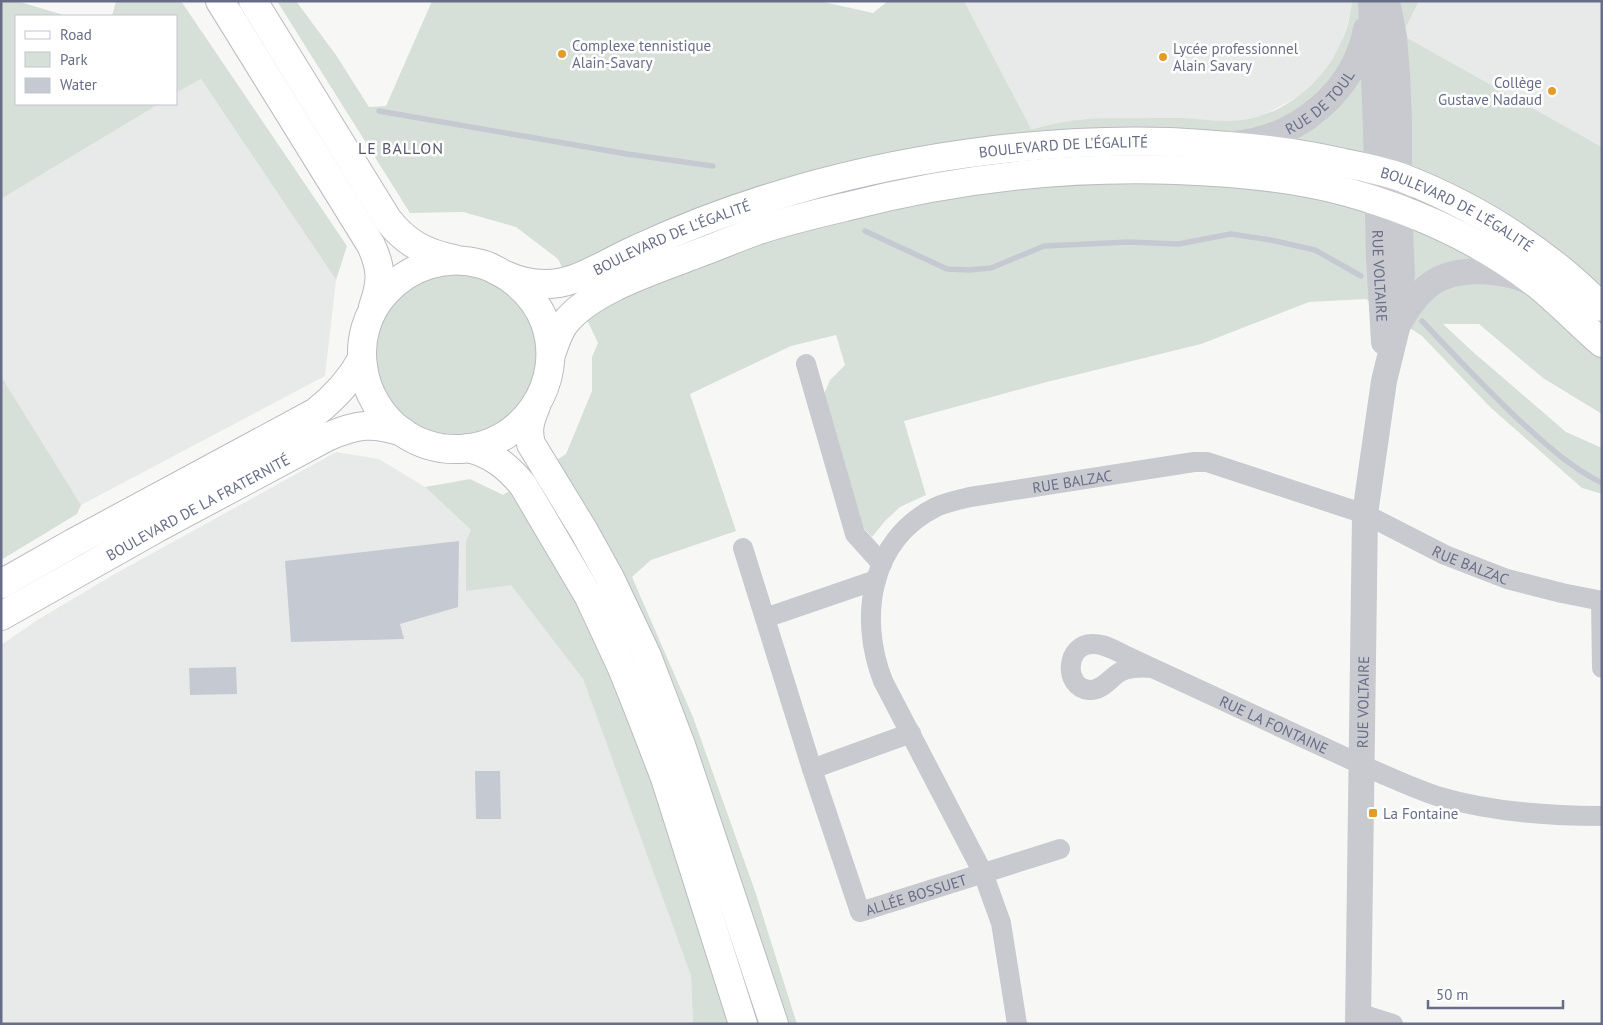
<svg xmlns="http://www.w3.org/2000/svg" width="1603" height="1025" viewBox="0 0 1603 1025" font-family="'PT Sans',sans-serif">
  <style>
    .built { fill: #e8e9e9 }
    .green { fill: #d7e0d8 }
    .water { fill: #c5cad2 }
    .lines { fill: none; stroke-linecap: round; stroke-linejoin: round }
    .stream { stroke: #c5cad2; stroke-width: 5.5 }
    .primary-casing { stroke: #b9bbc1; stroke-width: 30 }
    .minor { stroke: #c9cacf; stroke-width: 20 }
    .tertiary { stroke: #c9cacf; stroke-width: 26 }
    .primary { stroke: #fff; stroke-width: 28 }
    .poi-dot { fill: #e29c2c; stroke: #fff; stroke-width: 2 }
    .labels { text-anchor: middle; dominant-baseline: central; stroke-width: 5; stroke-linejoin: round; paint-order: stroke }
    .poi-label { font-size: 15px; fill: #686d87; stroke: #fff; text-anchor: start }
    .street-label { font-size: 15px; fill: #686d87; stroke: #fff }
    .neighbourhood-label { font-size: 16px; letter-spacing: 1px; fill: #56596c; stroke: #fff }
  </style>
  <rect width="100%" height="100%" fill="#f7f8f6"/>
  <!-- built -->
  <g class="built">
    <path d="M 964,1 L 1352,1 L 1351,12 L 1340,47 L 1321,75 L 1301,95 L 1264,115 L 1243,120 L 1223,122 L 1079,120 L 1030,129 Z"/>
    <path d="M 1419,1 L 1602,1 L 1602,147 L 1402,35 Z"/>
    <path d="M 201,79 L 336,280 L 325,376 L 81,505 L 1,376 L 1,199 L 159,104 L 176,104 L 176,93 Z"/>
    <path d="M 336,452 L 379,459 L 425,487 L 471,530 L 583,679 L 691,976 L 693,1024 L 1,1024 L 1,645 L 39,619 L 113,575 Z"/>
  </g>
  <!-- green -->
  <g class="green">
    <path d="M 1,1 L 17,1 L 67,16 L 16,16 L 16,104 L 159,104 L 1,199 Z"/>
    <path d="M 116,1 L 181,1 L 347,246 L 336,280 L 201,79 L 176,93 L 176,16 L 112,16 Z"/>
    <path d="M 277,1 L 296,1 L 336,55 L 369,107 L 386,106 L 432,1 L 819,1 L 873,13 L 888,1 L 964,1 L 1031,129 C 1047,126 1063,121 1079,120 C 1104,117 1130,119 1155,118 C 1164,118 1173,118 1182,118 C 1202,119 1221,123 1242,120 C 1300,112 1347,59 1352,1 L 1419,1 L 1402,35 L 1602,147 L 1602,414 L 1543,378 L 1479,324 L 1443,324 L 1472,351 L 1566,432 L 1602,448 L 1602,494 L 1582,488 L 1490,407 L 1422,336 L 1366,299 L 1309,302 L 1201,344 L 1043,383 L 904,421 L 926,495 L 900,507 L 885,521 L 872,537 L 861,525 L 824,394 L 830,380 L 845,365 L 836,335 L 791,346 L 690,394 L 736,531 L 651,560 L 632,577 L 693,717 L 755,891 L 797,1024 L 693,1024 L 691,976 L 583,679 L 511,585 L 466,591 L 466,541 L 471,530 L 425,487 L 470,479 L 503,495 L 566,454 L 592,391 L 592,357 L 598,343 L 558,259 L 516,227 L 463,212 L 410,213 Z"/>
    <circle cx="456" cy="355" r="82"/>
    <path d="M 1,376 L 81,505 L 77,514 L 1,560 Z"/>
  </g>
  <!-- water -->
  <g class="water">
    <path d="M 459,541 L 458,607 L 400,624 L 404,639 L 291,642 L 285,561 Z"/>
    <path d="M 236,667 L 237,694 L 190,695 L 189,668 Z"/>
    <path d="M 475,771 L 500,771 L 501,819 L 476,819 Z"/>
  </g>
  <g class="lines">
    <!-- stream -->
    <g class="stream">
      <path d="M 379,111 L 627,154 L 713,166"/>
      <path d="M 865,231 L 947,269 L 969,270 L 991,268 L 1044,246 L 1130,242 L 1178,244 L 1231,234 L 1271,240 L 1315,250 L 1361,276"/>
      <path d="M 1422,321 C 1454,355 1485,388 1519,420 C 1545,444 1570,467 1602,483"/>
    </g>
    <defs>
      <g id="primary">
        <path d="M 220,1 L 371,245 C 382,269 382,282 373,307"/>
        <path d="M 253,1 L 388,220 C 406,243 425,253 454,259"/>
        <path id="s7" d="M 507,276 C 524,288 538,303 545,323 C 566,382 523,446 461,449 C 440,450 419,444 402,432 C 381,417 366,392 363,366 C 359,340 367,313 385,293 C 409,266 446,254 481,264 C 490,266 497,271 505,275 C 527,285 551,287 574,279 C 596,271 616,258 637,249 C 680,229 724,212 769,198 C 895,158 1037,138 1169,142 C 1192,143 1216,145 1239,147 C 1275,150 1309,155 1344,163 C 1364,167 1384,171 1403,178 C 1457,199 1510,229 1556,266 C 1572,278 1587,293 1602,307"/>
        <path d="M 551,354 C 555,344 558,332 565,323 C 591,290 653,271 691,256 C 713,248 734,239 756,231 C 785,221 815,214 845,207 C 953,179 1064,166 1176,170 C 1233,172 1292,177 1347,192 C 1415,211 1482,241 1538,285 C 1560,303 1580,324 1602,343"/>
        <path d="M 536,406 C 530,420 527,429 531,444 L 584,531 L 610,578 L 647,656 L 681,745 L 774,1024"/>
        <path d="M 468,448 C 492,454 507,466 523,485 L 589,597 L 622,668 L 638,708 L 665,778 L 743,1024"/>
        <path d="M 1,584 L 73,543 L 316,412 C 335,397 350,381 362,359"/>
        <path id="s8" d="M 1,616 L 157,528 L 327,437 C 357,424 372,422 403,432"/>
      </g>
    </defs>
    <!-- primary casing -->
    <use href="#primary" class="primary-casing"/>
    <!-- minor -->
    <g class="minor">
      <path d="M 806,364 L 855,534 L 882,564"/>
      <path id="s1" d="M 743,548 L 812,769 L 860,912 L 1060,849"/>
      <path d="M 1601,601 L 1602,668"/>
      <path d="M 765,618 L 876,580"/>
      <path id="s2" d="M 1152,668 C 1142,667 1132,667 1122,671 C 1111,676 1103,691 1089,690 C 1062,687 1066,642 1094,644 C 1107,644 1121,654 1133,659 L 1373,770 C 1394,779 1415,789 1437,796 C 1490,812 1546,816 1602,816"/>
      <path d="M 812,769 L 911,733"/>
      <path d="M 1358,1013 L 1393,1024"/>
      <path id="s3" d="M 1017,1024 L 1001,923 L 983,873 L 883,681 C 858,617 870,540 936,507 C 947,502 958,500 970,497 L 1194,462 L 1207,462 L 1365,514 L 1445,555 L 1507,579 L 1562,593 L 1602,601"/>
    </g>
    <!-- tertiary -->
    <g class="tertiary">
      <path id="s4" d="M 1371,1 L 1376,129 L 1379,257 L 1384,342"/>
      <path id="s5" d="M 1233,144 C 1297,139 1354,92 1366,29"/>
      <path d="M 1399,323 C 1408,308 1417,294 1431,284 C 1456,266 1503,269 1530,282"/>
      <path id="s6" d="M 1358,1024 L 1365,514 L 1384,381 L 1398,324 L 1402,273 L 1399,209 L 1399,120 L 1397,74 L 1394,37 L 1387,1"/>
    </g>
    <!-- primary -->
    <use href="#primary" class="primary"/>
  </g>
  <!-- markers -->
  <g class="poi-dot">
    <circle cx="562" cy="54" r="5"/>
    <circle cx="1163" cy="57" r="5"/>
    <circle cx="1552" cy="91" r="5"/>
    <rect x="1368" y="808" width="10" height="10" rx="2.5"/>
  </g>
  <g class="labels">
    <!-- poi labels -->
    <g class="poi-label">
      <text x="572" y="45">Complexe tennistique<tspan x="572" dy="17">Alain-Savary</tspan></text>
      <text x="1173" y="48">Lycée professionnel<tspan x="1173" dy="17">Alain Savary</tspan></text>
      <text x="1542" y="82" text-anchor="end">Collège<tspan x="1542" dy="17">Gustave Nadaud</tspan></text>
      <text x="1383" y="813">La Fontaine</text>
    </g>
    <!-- street labels -->
    <g class="street-label">
      <text stroke="none"><textPath href="#s5" startOffset="99">RUE DE TOUL</textPath></text>
      <text stroke="none"><textPath href="#s7" startOffset="1171">BOULEVARD DE L'ÉGALITÉ</textPath></text>
      <text stroke="none"><textPath href="#s7" startOffset="1576">BOULEVARD DE L'ÉGALITÉ</textPath></text>
      <text stroke="none"><textPath href="#s7" startOffset="766">BOULEVARD DE L'ÉGALITÉ</textPath></text>
      <text stroke="none"><textPath href="#s4" startOffset="275">RUE VOLTAIRE</textPath></text>
      <text stroke="none"><textPath href="#s3" startOffset="711">RUE BALZAC</textPath></text>
      <text stroke="none"><textPath href="#s8" startOffset="225">BOULEVARD DE LA FRATERNITÉ</textPath></text>
      <text stroke="none"><textPath href="#s3" startOffset="1131">RUE BALZAC</textPath></text>
      <text stroke="none"><textPath href="#s6" startOffset="322">RUE VOLTAIRE</textPath></text>
      <text stroke="none"><textPath href="#s2" startOffset="336">RUE LA FONTAINE</textPath></text>
      <text stroke="none"><textPath href="#s1" startOffset="441">ALLÉE BOSSUET</textPath></text>
    </g>
    <!-- neighbourhood labels -->
    <g class="neighbourhood-label">
      <text x="401" y="148">LE BALLON</text>
    </g>
  </g>
  <!-- border -->
  <rect width="1603" height="1025" fill="none" stroke="#686d87" stroke-width="5"/>
  <!-- legend -->
  <rect x="15" y="15" width="162" height="90" fill="#ffffff" stroke="#c3c5cf"/>
  <rect x="25" y="31" width="25" height="8" fill="#ffffff" stroke="#c3c5cf"/>
  <text x="60" y="40" font-size="15" fill="#686d87">Road</text>
  <rect x="25" y="52" width="25" height="15" fill="#d7e0d8" stroke="#c3c5cf"/>
  <text x="60" y="65" font-size="15" fill="#686d87">Park</text>
  <rect x="25" y="78" width="25" height="15" fill="#c5cad2" stroke="#c3c5cf"/>
  <text x="60" y="90" font-size="15" fill="#686d87">Water</text>
  <!-- scale -->
  <path d="M1428 1000v8h135v-8" fill="none" stroke="#686d87" stroke-width="2.5"/>
  <text x="1436" y="1000" font-size="15" fill="#686d87" stroke="#ffffff" stroke-width="4" paint-order="stroke">50 m</text>
</svg>
